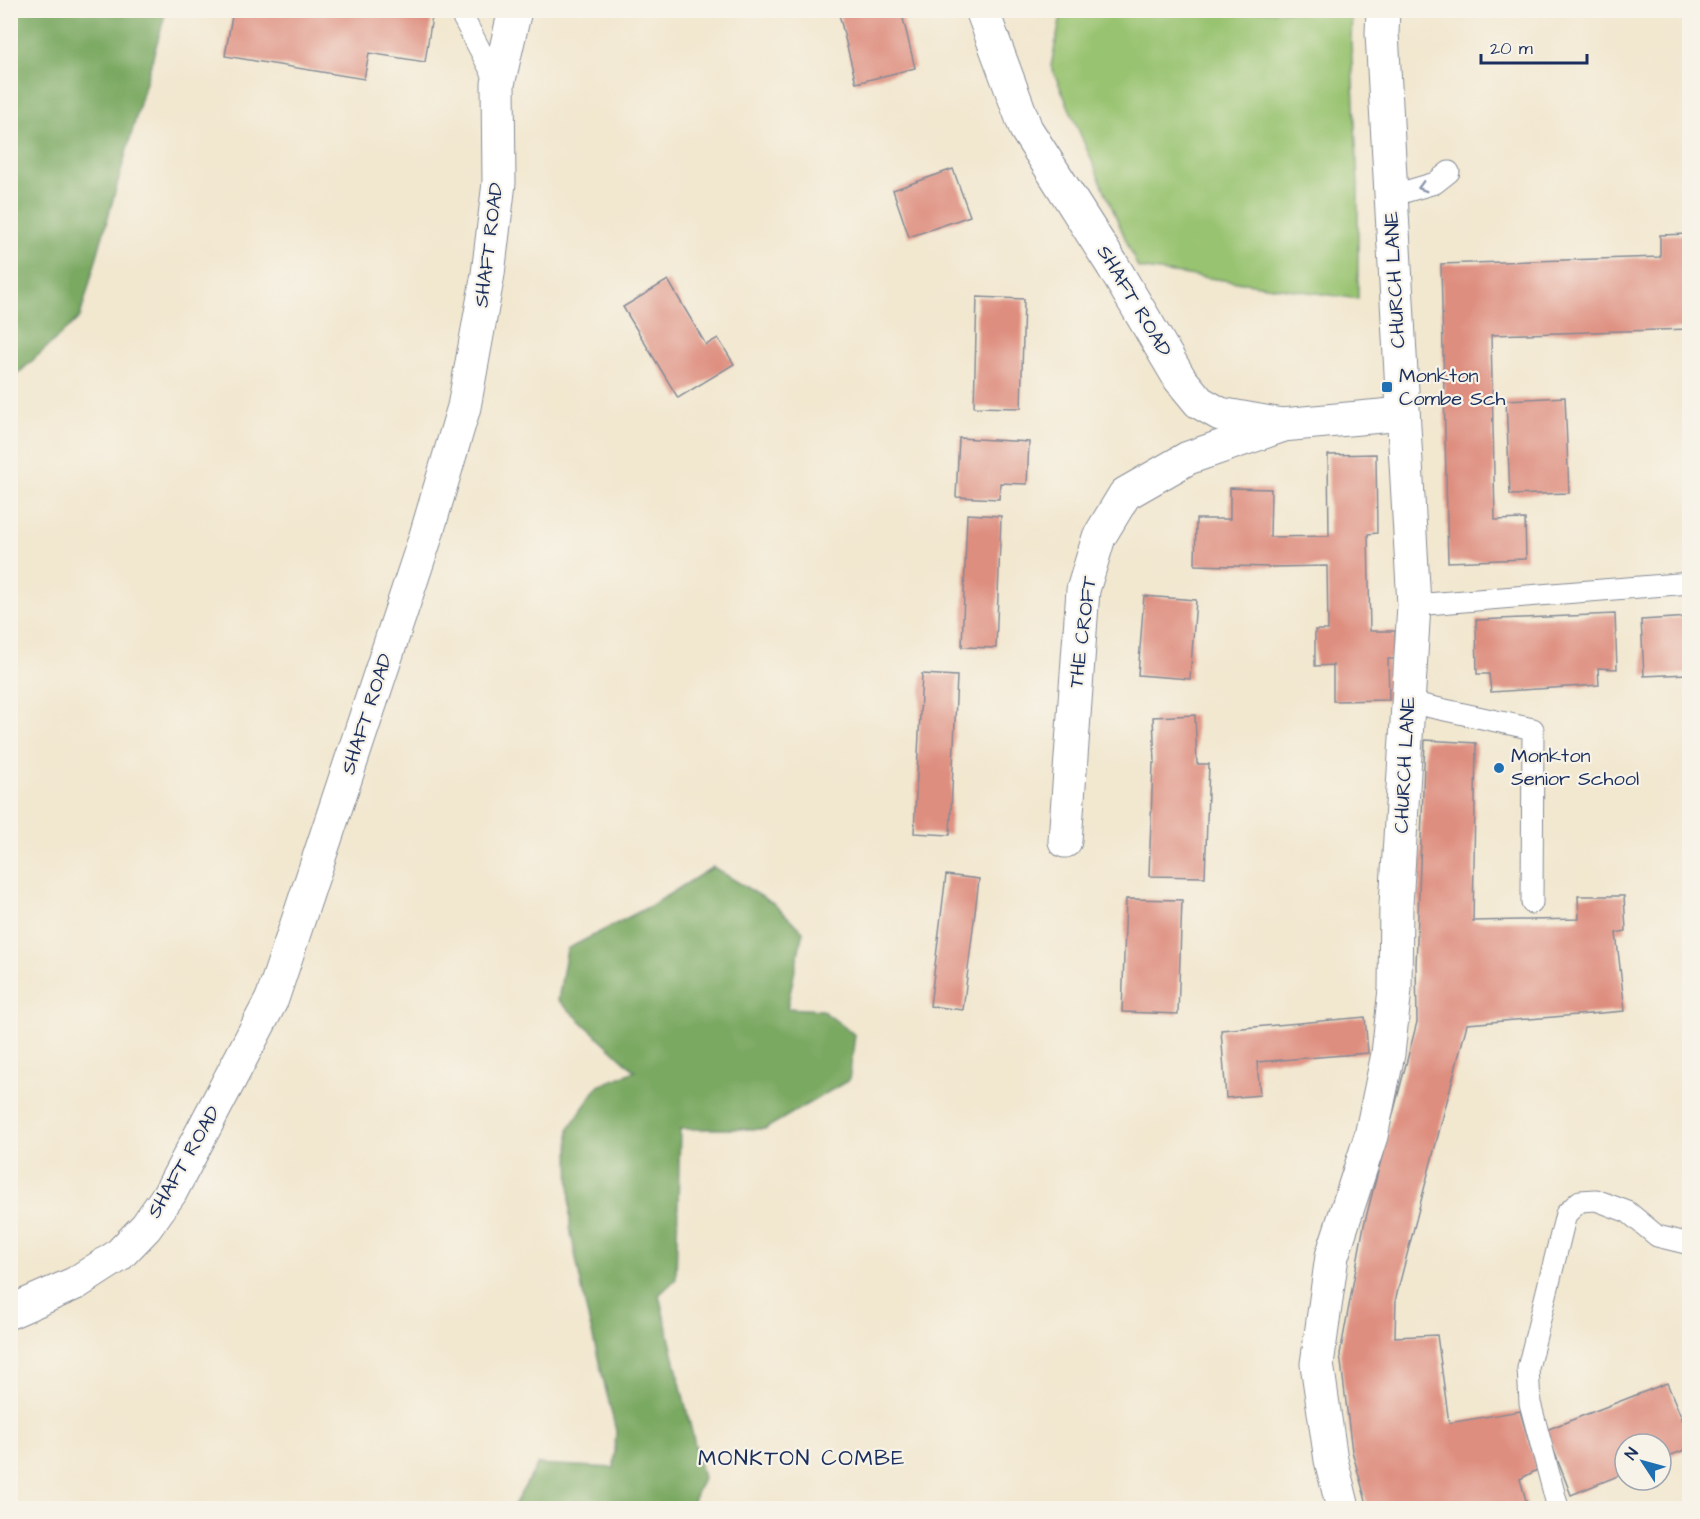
<svg xmlns="http://www.w3.org/2000/svg" width="1700" height="1519" viewBox="0 0 1700 1519" font-family="'Architects Daughter',sans-serif">
  <style>
    .green { fill: #98c370; stroke: #5a7967; stroke-width: 1.5 }
    .forest { fill: #7aa962; stroke: #4a6c60; stroke-width: 1.5 }
    .building { fill: #de8e7f }
    .lines { fill: none; stroke-linecap: round; stroke-linejoin: round }
    .lane-casing { stroke: #868b96; stroke-width: 23 }
    .street-casing { stroke: #868b96; stroke-width: 35 }
    .lane { stroke: #fff; stroke-width: 21 }
    .street { stroke: #fff; stroke-width: 33 }
    .oneway { stroke: #8d97ae }
    .poi-dot { fill: #1f6fb2; stroke: #f7f3e8; stroke-width: 2 }
    .labels { text-anchor: middle; dominant-baseline: central; stroke-width: 4.5; stroke-linejoin: round; paint-order: stroke }
    .street-label { font-size: 20px; fill: #1b2f5e; stroke: #f7f3e8 }
    .poi-label { font-size: 20px; fill: #1b2f5e; stroke: #f7f3e8; text-anchor: start }
    .quarter-label { font-size: 22px; letter-spacing: 1.5px; fill: #1b2f5e; stroke: #f7f3e8 }
  </style>
  <rect width="100%" height="100%" fill="#f7f3e8"/>
  <filter id="ink" filterUnits="userSpaceOnUse"><feTurbulence type="fractalNoise" baseFrequency=".0167" numOctaves="2"/><feDisplacementMap in="SourceGraphic" scale="12" xChannelSelector="R" yChannelSelector="G"/><feConvolveMatrix kernelMatrix="1 2 1 2 8 2 1 2 1" color-interpolation-filters="sRGB"/></filter>
  <filter id="wash" filterUnits="userSpaceOnUse"><feTurbulence type="fractalNoise" baseFrequency=".008" numOctaves="4" result="noise"/><feDisplacementMap in="SourceGraphic" scale="24" xChannelSelector="R" yChannelSelector="G"/><feGaussianBlur stdDeviation="1.35" result="paint"/><feColorMatrix in="noise" values="0 0 0 0 0 0 0 0 0 0 0 0 0 0 0 0 0 1.4 0 .05"/><feComposite in="paint" operator="in"/></filter>
  <g filter="url(#wash)">
    <rect width="100%" height="100%" fill="#f2e7cf"/>
    <!-- green -->
    <path class="green" d="M 1062,11 L 1352,11 L 1351,42 L 1358,185 L 1358,299 L 1138,268 L 1051,66 Z"/>
    <!-- forest -->
    <g class="forest">
      <path d="M 11,10 L 166,11 L 80,317 L 11,380 Z"/>
      <path d="M 713,867 L 774,904 L 803,931 L 787,1008 L 822,1010 L 855,1035 L 849,1080 L 765,1129 L 680,1129 L 676,1279 L 659,1295 L 703,1478 L 690,1508 L 512,1508 L 538,1464 L 614,1468 L 616,1431 L 586,1309 L 570,1228 L 569,1128 L 598,1086 L 635,1071 L 558,1000 L 567,949 L 652,905 Z"/>
    </g>
    <g id="blocks">
      <!-- building -->
      <g class="building">
        <path d="M 233,10 L 433,10 L 425,62 L 369,53 L 364,79 L 225,56 Z"/>
        <path d="M 838,10 L 901,10 L 915,68 L 856,83 Z"/>
        <path d="M 953,169 L 970,216 L 909,237 L 893,190 Z"/>
        <path d="M 1690,234 L 1690,329 L 1491,335 L 1495,520 L 1525,519 L 1526,559 L 1448,562 L 1441,264 L 1660,257 L 1660,235 Z"/>
        <path d="M 668,280 L 706,345 L 718,338 L 734,364 L 678,398 L 623,307 Z"/>
        <path d="M 977,297 L 1024,299 L 1021,408 L 974,407 Z"/>
        <path d="M 1565,397 L 1569,493 L 1510,495 L 1506,400 Z"/>
        <path d="M 959,438 L 1029,442 L 1027,484 L 1000,483 L 999,499 L 956,497 Z"/>
        <path d="M 1376,454 L 1377,533 L 1368,534 L 1370,631 L 1395,631 L 1396,659 L 1388,659 L 1389,700 L 1333,701 L 1333,665 L 1315,666 L 1315,630 L 1328,630 L 1327,566 L 1269,567 L 1195,565 L 1196,519 L 1230,519 L 1230,488 L 1271,489 L 1270,537 L 1329,536 L 1328,455 Z"/>
        <path d="M 967,514 L 1001,516 L 996,648 L 962,647 Z"/>
        <path d="M 1144,596 L 1196,600 L 1190,679 L 1138,675 Z"/>
        <path d="M 1615,614 L 1617,669 L 1598,668 L 1599,685 L 1491,692 L 1489,674 L 1477,674 L 1476,620 Z"/>
        <path d="M 1690,617 L 1690,665 L 1686,665 L 1687,674 L 1644,676 L 1641,620 Z"/>
        <path d="M 922,674 L 957,676 L 950,835 L 914,833 Z"/>
        <path d="M 1195,715 L 1197,764 L 1209,764 L 1205,877 L 1149,876 L 1153,763 L 1155,763 L 1153,717 Z"/>
        <path d="M 1425,740 L 1476,743 L 1473,921 L 1579,919 L 1578,896 L 1624,896 L 1626,931 L 1616,933 L 1625,1011 L 1467,1024 L 1396,1297 L 1395,1337 L 1437,1335 L 1449,1423 L 1520,1411 L 1537,1470 L 1520,1479 L 1528,1508 L 1368,1508 L 1352,1451 L 1340,1354 L 1364,1225 L 1417,1022 L 1416,965 Z"/>
        <path d="M 946,875 L 979,879 L 963,1010 L 930,1006 Z"/>
        <path d="M 1126,899 L 1182,900 L 1178,1014 L 1122,1012 Z"/>
        <path d="M 1365,1017 L 1368,1053 L 1257,1062 L 1260,1095 L 1226,1098 L 1221,1030 Z"/>
        <path d="M 1667,1383 L 1690,1438 L 1690,1448 L 1661,1459 L 1661,1444 L 1625,1444 L 1625,1473 L 1571,1495 L 1546,1430 Z"/>
      </g>
    </g>
  </g>
  <g filter="url(#ink)">
    <use href="#blocks" fill-opacity="0" stroke="#868b96" stroke-width="1.5"/>
    <g class="lines">
      <defs>
        <g id="lane">
          <path d="M 459,10 L 498,84"/>
          <path d="M 1391,196 L 1435,183 L 1449,172"/>
          <path d="M 1414,605 L 1690,583"/>
          <path d="M 1408,702 L 1533,729 L 1532,903"/>
          <path d="M 1558,1508 L 1530,1403 L 1528,1368 L 1566,1214 L 1580,1201 L 1596,1200 L 1628,1212 L 1657,1236 L 1690,1244"/>
        </g>
        <g id="street">
          <path d="M 982,10 L 1026,129 L 1113,266 L 1180,379 L 1199,402 L 1220,414 L 1282,425 L 1403,414"/>
          <path d="M 1065,841 L 1083,590 L 1099,537 L 1125,494 L 1188,458 L 1281,426"/>
          <path d="M 10,1312 L 76,1283 L 118,1256 L 146,1227 L 170,1193 L 272,999 L 425,539 L 464,407 L 488,274 L 499,183 L 498,84 L 515,10"/>
          <path d="M 1343,1508 L 1331,1460 L 1317,1364 L 1332,1256 L 1371,1136 L 1388,1054 L 1395,989 L 1396,905 L 1414,605 L 1382,33 L 1383,10"/>
        </g>
      </defs>
      <!-- lane casing -->
      <use href="#lane" class="lane-casing"/>
      <!-- street casing -->
      <use href="#street" class="street-casing"/>
      <!-- lane -->
      <use href="#lane" class="lane"/>
      <!-- street -->
      <use href="#street" class="street"/>
    </g>
    <!-- one-way arrows -->
    <defs><path id="oneway-chevron" d="M-2-3.5L2.5 0L-2 3.5" fill="none" stroke-width="1.6" stroke-linecap="round" stroke-linejoin="round" transform="scale(1.5)"/></defs>
    <use class="oneway" href="#oneway-chevron" transform="translate(1422 187) rotate(164)"/>
  </g>
  <!-- markers -->
  <g class="poi-dot">
    <rect x="1381" y="381" width="12" height="12" rx="3"/>
    <circle cx="1499" cy="768" r="6"/>
  </g>
  <g class="labels">
    <!-- street labels -->
    <g class="street-label">
      <text transform="translate(489 245) rotate(-83)">SHAFT ROAD</text>
      <text transform="translate(1395 280) rotate(-93)">CHURCH LANE</text>
      <text transform="translate(1134 301) rotate(59)">SHAFT ROAD</text>
      <text transform="translate(1083 632) rotate(-83)">THE CROFT</text>
      <text transform="translate(367 714) rotate(-72)">SHAFT ROAD</text>
      <text transform="translate(1405 765) rotate(-87)">CHURCH LANE</text>
      <text transform="translate(184 1162) rotate(-60)">SHAFT ROAD</text>
    </g>
    <!-- poi labels -->
    <g class="poi-label">
      <text x="1399" y="376">Monkton<tspan x="1399" dy="23">Combe Sch</tspan></text>
      <text x="1511" y="756">Monkton<tspan x="1511" dy="23">Senior School</tspan></text>
    </g>
    <!-- quarter labels -->
    <g class="quarter-label">
      <text x="802" y="1458">MONKTON COMBE</text>
    </g>
  </g>
  <!-- margin -->
  <rect width="1700" height="1519" fill="none" stroke="#f7f3e8" stroke-width="36"/>
  <!-- north arrow -->
  <g transform="translate(1643 1462) rotate(306)"><circle r="28" fill="#f7f3e8" stroke="#9fa5b1" stroke-width="1.5"/>
  <path d="M0-4.5L10 22L0 15L-10 22Z" fill="#1f6fb2"/>
  <text y="-9" font-size="16" font-weight="bold" text-anchor="middle" fill="#1b2f5e">N</text>
  </g>
  <!-- scale -->
  <path d="M1481 54v9h106v-9" fill="none" stroke="#1b2f5e" stroke-width="3"/>
  <text x="1490" y="54" font-size="18" fill="#1b2f5e" stroke="#f7f3e8" stroke-width="4.5" paint-order="stroke">20 m</text>
</svg>
